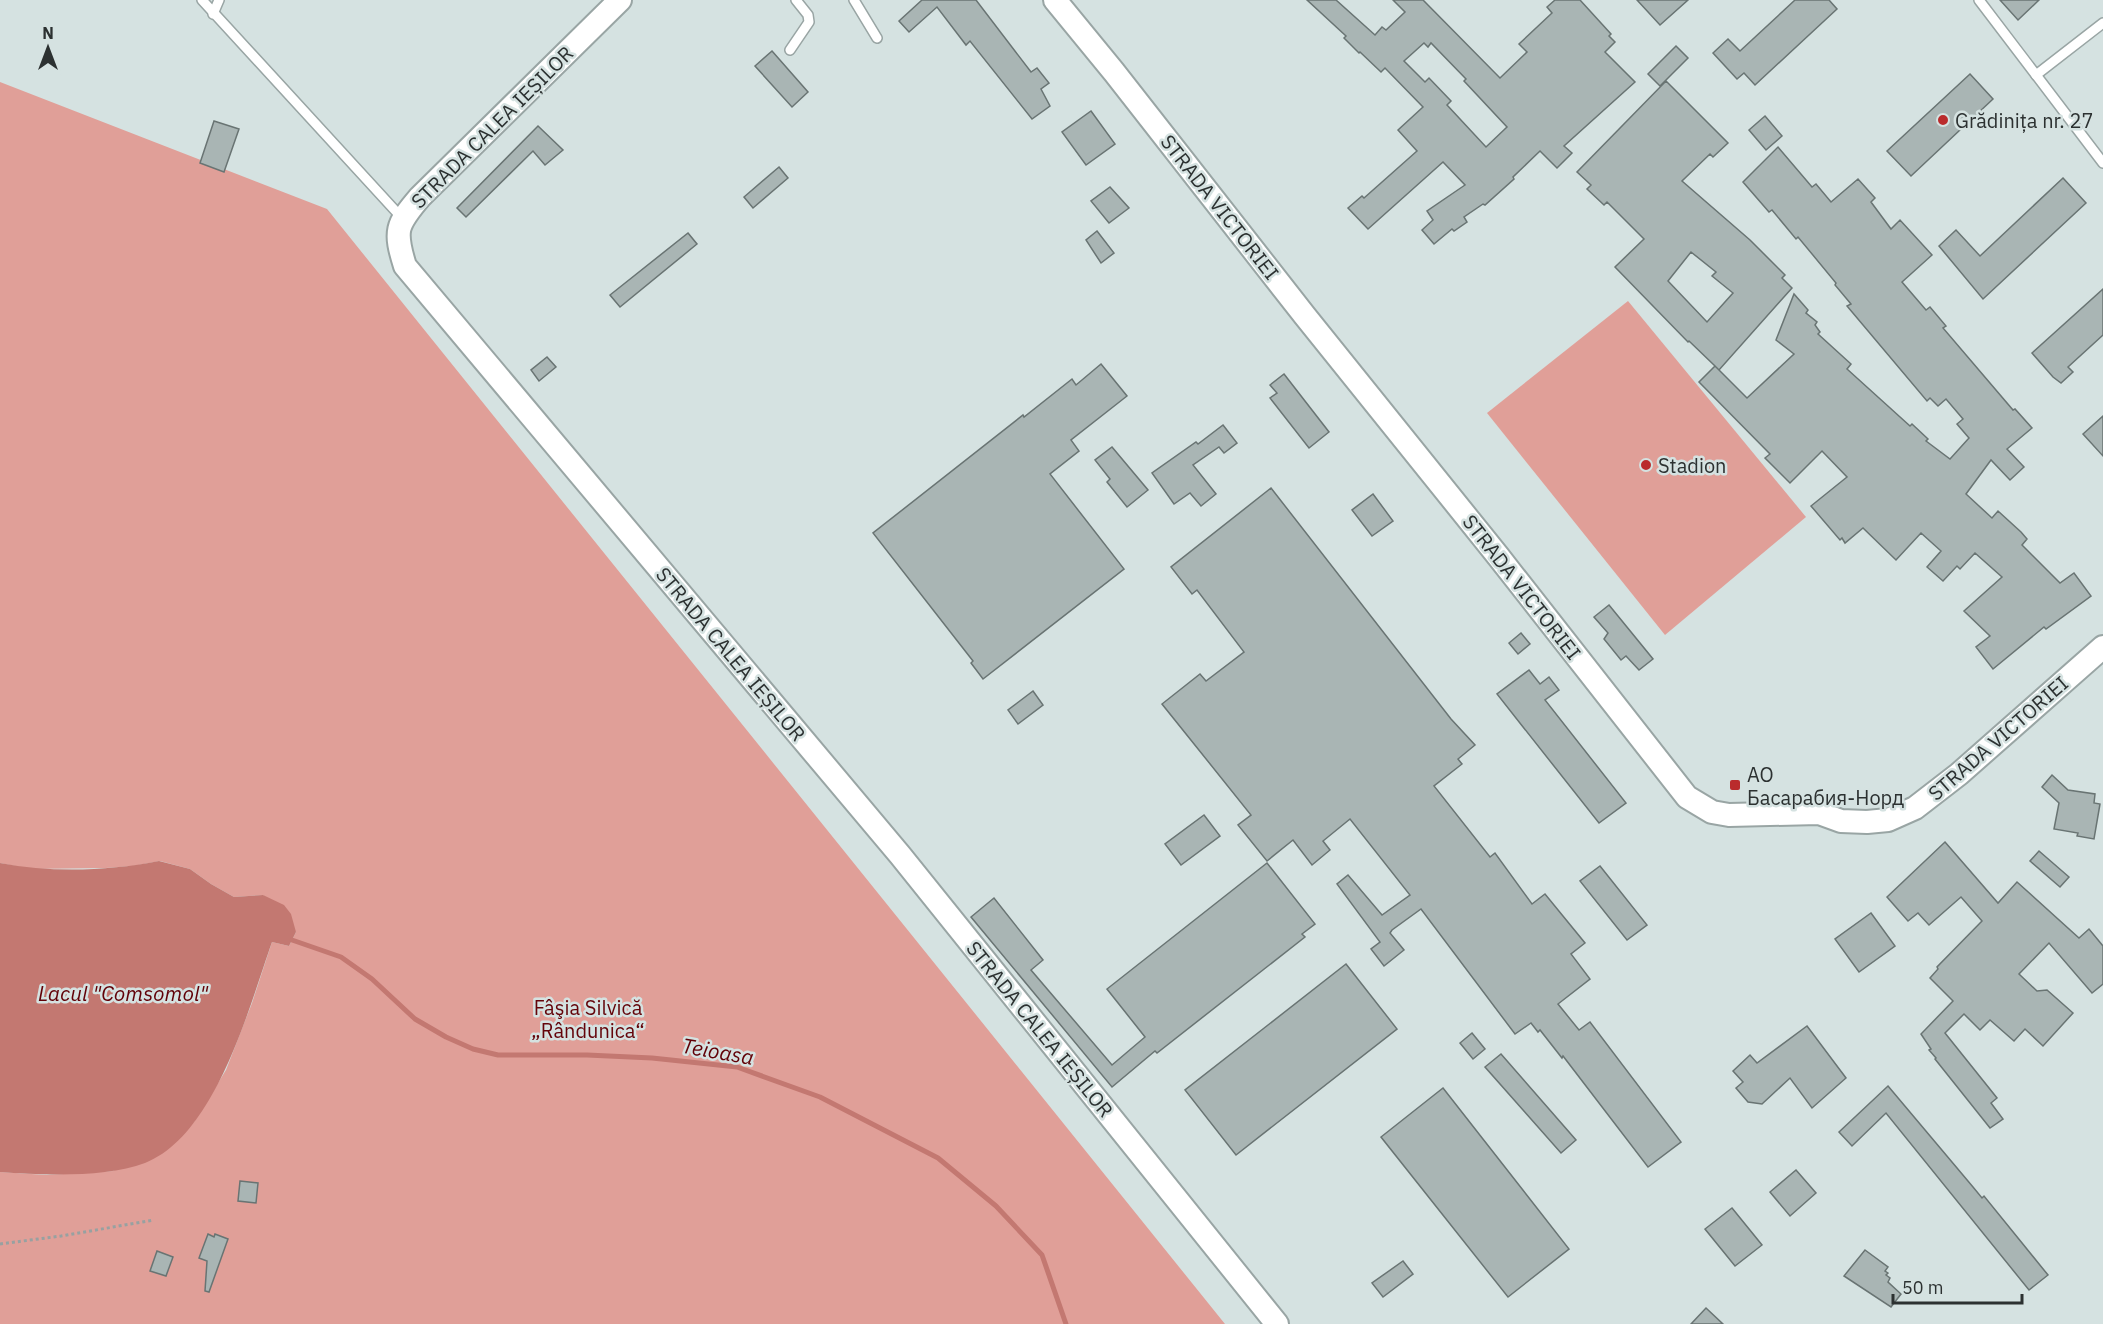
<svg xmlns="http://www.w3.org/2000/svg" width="2103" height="1324" viewBox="0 0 2103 1324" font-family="'IBM Plex Sans',sans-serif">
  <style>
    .green { fill: #e09f98 }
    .water { fill: #c37871 }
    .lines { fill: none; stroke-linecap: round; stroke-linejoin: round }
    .stream { stroke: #c37871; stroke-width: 5 }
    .building { fill: #a9b5b4; stroke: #697473; stroke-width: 1.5; fill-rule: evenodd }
    .service-casing { stroke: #99a5a4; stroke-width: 12 }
    .tertiary-casing { stroke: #99a5a4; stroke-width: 26 }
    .path { stroke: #97a1a1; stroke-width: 3; stroke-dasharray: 3 3; stroke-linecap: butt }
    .service { stroke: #fff; stroke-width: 9 }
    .tertiary { stroke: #fff; stroke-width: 22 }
    .poi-dot { fill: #ba2b2c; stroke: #d5e2e1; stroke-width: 2 }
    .labels { text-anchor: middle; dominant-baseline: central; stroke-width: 5; stroke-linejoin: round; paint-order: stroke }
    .poi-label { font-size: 20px; fill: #2c3131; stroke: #d5e2e1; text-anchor: start }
    .street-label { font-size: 20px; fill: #2c3131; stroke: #d5e2e1 }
    .park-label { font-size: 20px; fill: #64040a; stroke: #d5e2e1 }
    .water-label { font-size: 21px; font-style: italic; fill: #610007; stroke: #d5e2e1 }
  </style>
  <rect width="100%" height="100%" fill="#d5e2e1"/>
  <!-- green -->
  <g class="green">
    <path d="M 0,82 L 327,209 L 1225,1324 L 0,1324 L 0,1172 L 47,1175 L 113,1171 L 194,1122 L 226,1070 L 252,1003 L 272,942 L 289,946 L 296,932 L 263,895 L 234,897 L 211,884 L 190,869 L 160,861 L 133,866 L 106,868 L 30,869 L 0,863 Z"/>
    <path d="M 1628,301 L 1806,517 L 1665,635 L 1487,413 Z"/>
  </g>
  <!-- water -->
  <path class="water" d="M 159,861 L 190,869 L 211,884 L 234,897 L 263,895 L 284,905 L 291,914 L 296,932 L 289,946 L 272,942 C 249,1007 216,1135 145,1163 C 106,1178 42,1175 0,1172 L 0,863 C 52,873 108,871 159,861 Z"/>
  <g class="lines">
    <!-- stream -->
    <path class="stream" d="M 292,940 L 341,957 L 372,979 L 415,1019 L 446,1037 L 473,1049 L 498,1055 L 587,1055 L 652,1058 L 737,1067 L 820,1097 L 938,1158 L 996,1206 L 1042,1255 L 1066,1324"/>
  </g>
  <!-- building -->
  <g class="building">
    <path d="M 922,0 L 976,0 L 1031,72 L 1037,68 L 1049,83 L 1041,89 L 1050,106 L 1032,119 L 970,41 L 966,45 L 937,7 L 909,32 L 899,21 Z"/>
    <path d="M 1307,0 L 1336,0 L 1375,35 L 1382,27 L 1386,30 L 1405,12 L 1393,0 L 1423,0 L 1500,78 L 1527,52 L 1519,44 L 1552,13 L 1547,7 L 1555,0 L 1580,0 L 1611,34 L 1609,36 L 1615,42 L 1605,52 L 1635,82 L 1564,146 L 1572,153 L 1557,168 L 1540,151 L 1513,177 L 1514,179 L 1485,205 L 1483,204 L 1464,217 L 1467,222 L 1454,231 L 1452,229 L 1434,244 L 1422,230 L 1433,220 L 1427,211 L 1465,185 L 1443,162 L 1368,229 L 1348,208 L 1362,196 L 1364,198 L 1417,151 L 1398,130 L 1423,107 L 1385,68 L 1381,72 L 1360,52 L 1359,53 L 1344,38 L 1346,36 ZM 1424,43 L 1428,47 L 1431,43 L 1466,79 L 1464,81 L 1507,127 L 1486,147 L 1447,105 L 1451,101 L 1429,78 L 1425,82 L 1404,61 Z"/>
    <path d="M 1637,0 L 1688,0 L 1660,25 Z"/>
    <path d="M 1795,0 L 1829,0 L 1837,9 L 1755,85 L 1744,73 L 1737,79 L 1713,53 L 1728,39 L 1740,51 Z"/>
    <path d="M 2000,0 L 2039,0 L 2018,20 Z"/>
    <path d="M 1676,46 L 1688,58 L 1660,86 L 1648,74 Z"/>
    <path d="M 772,51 L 808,92 L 792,107 L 755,66 Z"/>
    <path d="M 1970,74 L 1993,99 L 1911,176 L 1887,151 Z"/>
    <path d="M 1666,81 L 1728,143 L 1713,157 L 1710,154 L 1682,181 L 1750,240 L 1785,275 L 1782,278 L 1792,288 L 1719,370 L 1715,366 L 1747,398 L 1794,354 L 1776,340 L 1794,294 L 1808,310 L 1806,313 L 1817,322 L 1815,325 L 1820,332 L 1818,334 L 1851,364 L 1847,369 L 1910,426 L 1912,424 L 1928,439 L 1926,441 L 1950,459 L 1969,438 L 1957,424 L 1963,419 L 1946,399 L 1938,406 L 1930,398 L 1927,401 L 1847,306 L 1851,304 L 1835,285 L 1836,283 L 1798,237 L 1796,239 L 1772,210 L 1769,212 L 1743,182 L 1778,147 L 1812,187 L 1816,184 L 1831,202 L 1858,179 L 1875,198 L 1871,202 L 1891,229 L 1900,220 L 1932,255 L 1902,282 L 1926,310 L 1930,307 L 1946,326 L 1943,328 L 2013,410 L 2015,409 L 2032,428 L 2007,449 L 2024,467 L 2010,480 L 1991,460 L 1966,494 L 1992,518 L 1998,511 L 2021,532 L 2027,539 L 2022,545 L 2060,583 L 2074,573 L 2091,596 L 2046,629 L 2044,627 L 1993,669 L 1976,647 L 1990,636 L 1964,611 L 2002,577 L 1975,553 L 1960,569 L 1957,566 L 1943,581 L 1927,567 L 1941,551 L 1921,533 L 1896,560 L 1863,528 L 1845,543 L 1842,538 L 1840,540 L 1811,506 L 1847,477 L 1822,451 L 1790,483 L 1765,458 L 1770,454 L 1699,382 L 1715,366 L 1689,341 L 1688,342 L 1615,267 L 1644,239 L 1607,202 L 1604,205 L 1587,189 L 1591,185 L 1577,172 ZM 1691,252 L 1716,272 L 1712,276 L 1733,293 L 1707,322 L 1668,281 Z"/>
    <path d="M 1091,111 L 1115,144 L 1086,165 L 1062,132 Z"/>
    <path d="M 1765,116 L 1782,136 L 1766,150 L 1749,130 Z"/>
    <path d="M 214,121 L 239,129 L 224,172 L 200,163 Z"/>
    <path d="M 538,126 L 563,150 L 545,165 L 533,151 L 466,217 L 457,208 Z"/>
    <path d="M 779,167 L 788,178 L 753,208 L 744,197 Z"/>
    <path d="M 2063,178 L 2086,203 L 1983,299 L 1939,246 L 1956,230 L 1980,256 Z"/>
    <path d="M 1110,187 L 1129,208 L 1109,223 L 1091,201 Z"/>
    <path d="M 1097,231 L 1114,253 L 1101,263 L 1086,240 Z"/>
    <path d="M 688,233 L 697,244 L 620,307 L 610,295 Z"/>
    <path d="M 2103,289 L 2103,335 L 2068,367 L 2073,372 L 2061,383 L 2053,377 L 2032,353 Z"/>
    <path d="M 547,357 L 556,367 L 539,381 L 531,370 Z"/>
    <path d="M 1101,364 L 1127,396 L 1071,440 L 1079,451 L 1050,474 L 1124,569 L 983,679 L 971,663 L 973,661 L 873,533 L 1023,415 L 1024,417 L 1072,379 L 1076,385 Z"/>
    <path d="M 1284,374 L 1329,432 L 1309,448 L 1270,398 L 1277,393 L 1270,385 Z"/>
    <path d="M 2103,416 L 2103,456 L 2083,434 Z"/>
    <path d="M 1223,425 L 1237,443 L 1224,453 L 1219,447 L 1193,465 L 1216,494 L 1201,506 L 1190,493 L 1174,504 L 1152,473 L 1196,442 L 1198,444 Z"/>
    <path d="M 1112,447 L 1148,490 L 1127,507 L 1107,482 L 1110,479 L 1095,460 Z"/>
    <path d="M 1271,488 L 1451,719 L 1475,745 L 1458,759 L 1462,764 L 1434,786 L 1490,857 L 1495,853 L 1532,904 L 1545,894 L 1585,943 L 1571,954 L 1590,979 L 1558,1004 L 1579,1030 L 1590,1022 L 1681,1142 L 1648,1167 L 1563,1056 L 1562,1058 L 1540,1030 L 1538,1032 L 1531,1023 L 1515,1034 L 1421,909 L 1392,930 L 1390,933 L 1404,950 L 1384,966 L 1371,949 L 1380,942 L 1337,884 L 1348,875 L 1382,915 L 1410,895 L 1350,819 L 1323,841 L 1330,850 L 1312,865 L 1293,840 L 1267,861 L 1238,825 L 1251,815 L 1162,704 L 1200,674 L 1206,681 L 1244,652 L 1197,590 L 1192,594 L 1171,567 Z"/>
    <path d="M 1373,494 L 1393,521 L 1372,536 L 1352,510 Z"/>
    <path d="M 1609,605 L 1653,659 L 1639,670 L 1626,656 L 1621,660 L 1604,639 L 1608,633 L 1594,617 Z"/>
    <path d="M 1521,633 L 1530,644 L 1518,654 L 1509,643 Z"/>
    <path d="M 1529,670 L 1540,684 L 1549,677 L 1559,690 L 1545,700 L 1626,803 L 1599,823 L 1497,694 Z"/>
    <path d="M 1033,691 L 1043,705 L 1018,724 L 1008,710 Z"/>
    <path d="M 2052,775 L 2068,790 L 2095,794 L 2094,803 L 2100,804 L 2094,839 L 2077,836 L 2078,833 L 2054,829 L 2059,803 L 2042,787 Z"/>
    <path d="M 1204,815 L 1220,836 L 1181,865 L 1165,844 Z"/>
    <path d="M 1945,842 L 1998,903 L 2017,882 L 2079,938 L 2089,929 L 2103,946 L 2103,984 L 2092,993 L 2049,943 L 2019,974 L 2037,991 L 2047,990 L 2073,1013 L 2043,1046 L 2025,1029 L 2014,1041 L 1990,1020 L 1980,1030 L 1964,1014 L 1945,1033 L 1997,1098 L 1991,1103 L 2003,1119 L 1990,1128 L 1935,1059 L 1936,1058 L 1929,1050 L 1931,1049 L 1921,1034 L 1953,1001 L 1930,978 L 1938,969 L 1937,967 L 1982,921 L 1961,897 L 1929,925 L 1918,913 L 1908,921 L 1887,897 Z"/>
    <path d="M 2039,851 L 2069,877 L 2060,887 L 2030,861 Z"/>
    <path d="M 1267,863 L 1315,924 L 1302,934 L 1305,937 L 1157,1053 L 1155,1051 L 1112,1087 L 971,917 L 994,898 L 1043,960 L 1031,970 L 1112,1065 L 1145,1037 L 1107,989 Z"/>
    <path d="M 1600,866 L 1647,925 L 1627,940 L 1580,881 Z"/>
    <path d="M 1871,913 L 1895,946 L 1859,972 L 1835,939 Z"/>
    <path d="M 1346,964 L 1397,1029 L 1236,1155 L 1185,1090 Z"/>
    <path d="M 1807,1026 L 1846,1078 L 1812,1108 L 1790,1078 L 1762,1104 L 1748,1102 L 1736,1088 L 1743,1082 L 1733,1071 L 1750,1055 L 1757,1063 Z"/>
    <path d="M 1472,1033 L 1485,1049 L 1473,1059 L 1460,1043 Z"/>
    <path d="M 1501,1054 L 1576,1140 L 1561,1153 L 1485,1067 Z"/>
    <path d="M 1888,1086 L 1973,1187 L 1982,1198 L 1984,1196 L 2048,1275 L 2029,1290 L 1886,1113 L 1852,1146 L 1839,1132 Z"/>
    <path d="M 1443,1088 L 1569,1249 L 1508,1297 L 1381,1137 Z"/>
    <path d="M 1796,1170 L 1816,1193 L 1790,1216 L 1770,1192 Z"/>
    <path d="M 240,1181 L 258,1183 L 256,1203 L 238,1201 Z"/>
    <path d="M 1732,1208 L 1762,1245 L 1735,1266 L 1705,1229 Z"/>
    <path d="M 208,1234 L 214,1237 L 215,1234 L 228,1239 L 209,1292 L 205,1291 L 207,1261 L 199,1258 Z"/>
    <path d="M 1865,1250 L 1888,1267 L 1885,1271 L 1888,1273 L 1886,1275 L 1890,1278 L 1888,1282 L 1901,1294 L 1891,1307 L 1844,1276 Z"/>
    <path d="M 157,1251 L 173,1257 L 166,1276 L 150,1271 Z"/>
    <path d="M 1403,1261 L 1413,1274 L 1383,1297 L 1372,1283 Z"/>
    <path d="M 1706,1308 L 1723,1324 L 1691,1324 Z"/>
  </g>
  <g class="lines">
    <defs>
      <g id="service">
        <path d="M 202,0 L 402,218"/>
        <path d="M 854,0 L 877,38"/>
        <path d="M 1979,0 L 2103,163"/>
        <path d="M 213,14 L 219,0"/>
        <path d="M 790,50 L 809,22 L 808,15 L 796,0"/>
        <path d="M 2036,75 L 2103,23"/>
      </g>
      <g id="tertiary">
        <path d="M 620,0 L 420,197 C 396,225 394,231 405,266 L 900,855 L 1277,1324"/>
        <path d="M 1055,0 L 1114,72 L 1305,316 L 1498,556 L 1687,797 L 1712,812 L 1729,815 L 1819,813 L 1841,821 L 1867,822 L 1888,820 L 1915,808 L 1959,774 L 2103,647"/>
      </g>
    </defs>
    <!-- service casing -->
    <use href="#service" class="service-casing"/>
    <!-- tertiary casing -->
    <use href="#tertiary" class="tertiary-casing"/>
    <!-- path -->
    <path class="path" d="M 0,1244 L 61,1236 L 154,1220"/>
    <!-- service -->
    <use href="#service" class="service"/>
    <!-- tertiary -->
    <use href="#tertiary" class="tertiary"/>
  </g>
  <!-- markers -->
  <g class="poi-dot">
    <circle cx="1943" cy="120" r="6"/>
    <circle cx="1646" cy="465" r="6"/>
    <rect x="1729" y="779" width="12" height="12" rx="3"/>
  </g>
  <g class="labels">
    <!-- poi labels -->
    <g class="poi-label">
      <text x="1955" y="120">Grădinița nr. 27</text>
      <text x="1658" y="465">Stadion</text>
      <text x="1747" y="774">АО<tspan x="1747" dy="23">Басарабия-Норд</tspan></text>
    </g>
    <!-- street labels -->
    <g class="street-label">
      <text transform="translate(492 127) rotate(-45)">STRADA CALEA IEȘILOR</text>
      <text transform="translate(1220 207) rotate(52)">STRADA VICTORIEI</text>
      <text transform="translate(1522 587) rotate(52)">STRADA VICTORIEI</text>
      <text transform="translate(731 654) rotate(50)">STRADA CALEA IEȘILOR</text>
      <text transform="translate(1998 738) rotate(-41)">STRADA VICTORIEI</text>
      <text transform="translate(1040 1029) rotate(51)">STRADA CALEA IEȘILOR</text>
    </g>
    <!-- park labels -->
    <g class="park-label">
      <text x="588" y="1007">Fâşia Silvică<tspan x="588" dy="23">„Rândunica“</tspan></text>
    </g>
    <!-- water labels -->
    <g class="water-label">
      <text x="123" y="993">Lacul "Comsomol"</text>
      <text transform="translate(718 1051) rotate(10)">Teioasa</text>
    </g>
  </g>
  <!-- north arrow -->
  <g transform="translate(48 48)" stroke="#d5e2e1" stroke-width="4.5" paint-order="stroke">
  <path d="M0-4.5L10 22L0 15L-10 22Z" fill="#2c3131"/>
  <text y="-9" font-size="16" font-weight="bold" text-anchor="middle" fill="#2c3131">N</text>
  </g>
  <!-- scale -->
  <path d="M1893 1294v9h129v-9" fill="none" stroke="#2c3131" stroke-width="3"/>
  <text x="1902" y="1294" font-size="18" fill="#2c3131" stroke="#d5e2e1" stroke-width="4.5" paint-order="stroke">50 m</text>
</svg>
